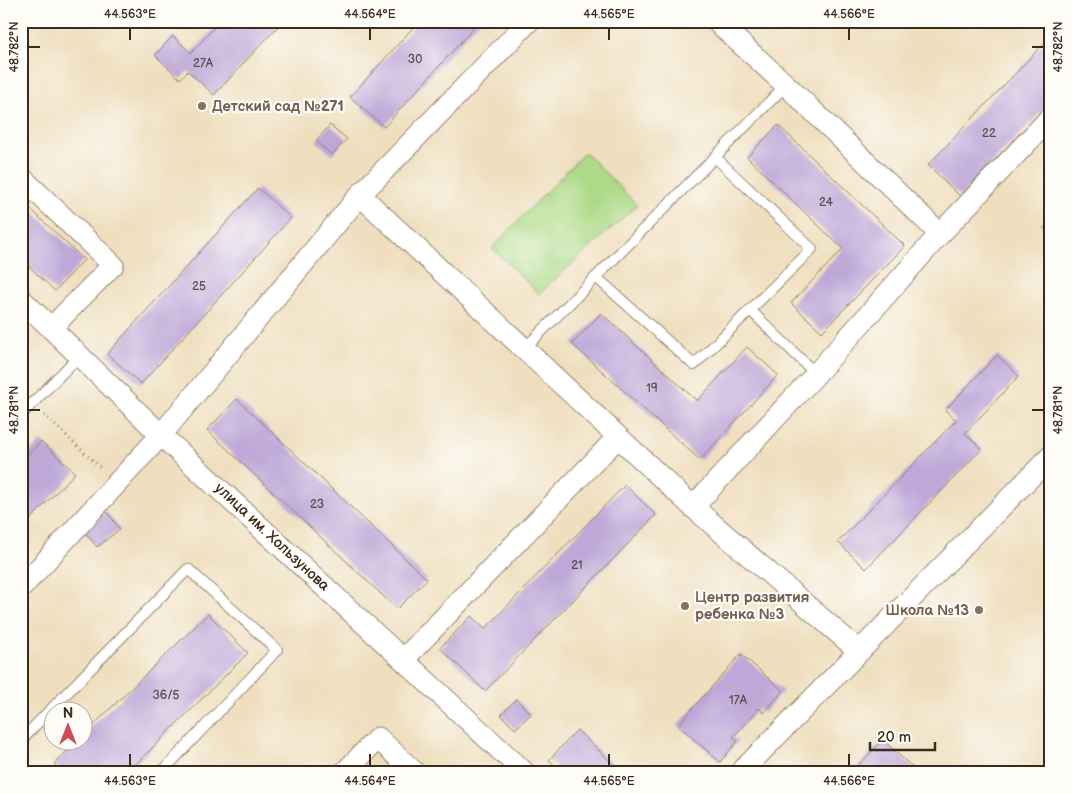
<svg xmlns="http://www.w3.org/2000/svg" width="1072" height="794" viewBox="0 0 1072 794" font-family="'Balsamiq Sans',sans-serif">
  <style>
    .green { fill: #acda87; stroke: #748252 }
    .building { fill: #bea8d8 }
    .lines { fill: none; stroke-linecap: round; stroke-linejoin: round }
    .lane-casing { stroke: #95846e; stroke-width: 12 }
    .street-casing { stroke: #95846e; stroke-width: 23 }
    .path { stroke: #95846e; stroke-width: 3; stroke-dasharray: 1 4; stroke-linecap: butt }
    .lane { stroke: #fff; stroke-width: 10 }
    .street { stroke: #fff; stroke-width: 21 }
    .ticks { fill: none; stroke: #3b2a1e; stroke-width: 2 }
    .education-dot { fill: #8d6e63; stroke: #fdfcf7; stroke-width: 2 }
    .labels { text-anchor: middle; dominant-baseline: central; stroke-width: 4.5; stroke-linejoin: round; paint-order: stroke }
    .number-label { font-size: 12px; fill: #5c4a4c }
    .education-label { font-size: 15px; font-weight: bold; fill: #785e54; stroke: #fdfcf7; text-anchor: start }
    .street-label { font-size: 15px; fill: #3b2a1e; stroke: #fdfcf7 }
    .neatline { fill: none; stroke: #3b2a1e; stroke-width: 2 }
    .ticks-label { font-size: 12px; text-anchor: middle; fill: #3b2a1e }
  </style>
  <rect width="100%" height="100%" fill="#fdfcf7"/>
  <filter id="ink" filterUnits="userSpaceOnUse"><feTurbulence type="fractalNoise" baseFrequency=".02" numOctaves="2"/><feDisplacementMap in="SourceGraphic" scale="10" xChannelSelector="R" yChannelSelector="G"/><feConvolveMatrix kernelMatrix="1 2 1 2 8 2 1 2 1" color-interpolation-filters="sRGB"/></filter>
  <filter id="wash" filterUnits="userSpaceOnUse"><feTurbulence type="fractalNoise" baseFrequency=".0096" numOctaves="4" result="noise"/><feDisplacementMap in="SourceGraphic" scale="20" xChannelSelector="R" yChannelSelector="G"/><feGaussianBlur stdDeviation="1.12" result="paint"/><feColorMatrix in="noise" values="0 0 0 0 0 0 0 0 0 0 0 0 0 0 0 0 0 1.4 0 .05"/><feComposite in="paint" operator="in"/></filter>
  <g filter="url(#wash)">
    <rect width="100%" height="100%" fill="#efdfbf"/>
    <!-- green -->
    <path class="green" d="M 585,152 L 637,205 L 539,294 L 492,248 Z"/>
    <g id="blocks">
      <!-- building -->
      <g class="building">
        <path d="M 220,21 L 283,21 L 214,95 L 188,71 L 180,79 L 155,55 L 173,36 L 191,53 Z"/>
        <path d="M 419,21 L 480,21 L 384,127 L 350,97 Z"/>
        <path d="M 1051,36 L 1051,101 L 960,196 L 928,165 Z"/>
        <path d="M 330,125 L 347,139 L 332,155 L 316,141 Z"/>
        <path d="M 778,125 L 905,246 L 822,332 L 791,303 L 843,249 L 747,157 Z"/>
        <path d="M 258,188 L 291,218 L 141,384 L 107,354 Z"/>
        <path d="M 21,200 L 84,260 L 55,291 L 21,259 Z"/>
        <path d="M 1051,220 L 1051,236 L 1043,228 Z"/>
        <path d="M 601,313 L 697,401 L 747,347 L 778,375 L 700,460 L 572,344 Z"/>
        <path d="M 997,355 L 1019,376 L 965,433 L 982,449 L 866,569 L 838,542 L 956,420 L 945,410 Z"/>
        <path d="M 237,399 L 427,579 L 397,609 L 207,430 Z"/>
        <path d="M 41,441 L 75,473 L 21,529 L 21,462 Z"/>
        <path d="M 625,485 L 656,515 L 485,691 L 440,648 L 471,616 L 485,629 Z"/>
        <path d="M 107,512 L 120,529 L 97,547 L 84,531 Z"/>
        <path d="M 208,614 L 248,653 L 127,773 L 63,773 L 54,764 L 77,742 L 82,742 L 82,736 Z"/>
        <path d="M 741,654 L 783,691 L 764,713 L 759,708 L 733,737 L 738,741 L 720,762 L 678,725 Z"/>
        <path d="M 516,699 L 531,714 L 515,729 L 501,715 Z"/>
        <path d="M 577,730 L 623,773 L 563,773 L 549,760 Z"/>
        <path d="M 883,740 L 913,768 L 908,773 L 851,773 Z"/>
      </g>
    </g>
  </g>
  <g filter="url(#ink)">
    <use href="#blocks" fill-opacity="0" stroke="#95846e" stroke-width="1"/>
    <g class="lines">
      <defs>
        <g id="lane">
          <path d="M 596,277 L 715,157"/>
          <path d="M 750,310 L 816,374"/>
          <path d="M 524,349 L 596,277 L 694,365 L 812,249 L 715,157 L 786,85"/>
          <path d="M 21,415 L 80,355"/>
          <path d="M 21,740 L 188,569 L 277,650 L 161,773"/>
        </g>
        <g id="street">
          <path d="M 716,21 L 786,85 L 940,234"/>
          <path d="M 21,177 L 113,265 L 51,328"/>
          <path d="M 360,195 L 693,507 L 859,651"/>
          <path d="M 21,299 L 161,435 L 525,773"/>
          <path d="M 693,507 L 816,374 L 940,234 L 1051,117"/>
          <path d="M 21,588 L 161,435 L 360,195 L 529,21"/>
          <path d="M 404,659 L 618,437"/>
          <path d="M 344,773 L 378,738 L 415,773"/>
          <path d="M 740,773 L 1051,456"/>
        </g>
      </defs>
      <!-- lane casing -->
      <use href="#lane" class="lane-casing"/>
      <!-- street casing -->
      <use href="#street" class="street-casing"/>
      <!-- path -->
      <path class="path" d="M 44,415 L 101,468"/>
      <!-- lane -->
      <use href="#lane" class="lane"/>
      <!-- street -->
      <use href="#street" class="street"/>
    </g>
  </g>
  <!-- ticks -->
  <path class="ticks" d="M 130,28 L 130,40M 370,28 L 370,40M 609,28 L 609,40M 849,28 L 849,40M 28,47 L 40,47M 1032,47 L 1044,47M 28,410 L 40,410M 1032,410 L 1044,410M 130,754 L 130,766M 370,754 L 370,766M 609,754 L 609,766M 849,754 L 849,766"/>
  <!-- markers -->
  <g class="education-dot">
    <circle cx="202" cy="106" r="5"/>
    <circle cx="685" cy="606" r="5"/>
    <circle cx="979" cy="610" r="5"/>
  </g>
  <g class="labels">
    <!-- number labels -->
    <g class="number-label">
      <text x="415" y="59">30</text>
      <text x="203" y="63">27А</text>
      <text x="989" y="133">22</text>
      <text x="826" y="202">24</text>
      <text x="199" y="286">25</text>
      <text x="652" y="388">19</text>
      <text x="317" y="504">23</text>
      <text x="577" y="565">21</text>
      <text x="166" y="695">36/5</text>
      <text x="738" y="700">17А</text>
    </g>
    <!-- education labels -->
    <g class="education-label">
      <text x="212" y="106">Детский сад №271</text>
      <text x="695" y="597">Центр развития<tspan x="695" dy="17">ребенка №3</tspan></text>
      <text x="969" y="610" text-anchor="end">Школа №13</text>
    </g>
    <!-- street labels -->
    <g class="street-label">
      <text transform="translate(272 537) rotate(43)">улица им. Хользунова</text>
    </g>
  </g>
  <!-- margin -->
  <rect width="1072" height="794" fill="none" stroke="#fdfcf7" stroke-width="55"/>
  <!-- north arrow -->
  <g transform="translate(68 726)"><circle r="24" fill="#fdfcf7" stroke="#afa8a0"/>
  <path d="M0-4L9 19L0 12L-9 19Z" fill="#d1495b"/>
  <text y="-8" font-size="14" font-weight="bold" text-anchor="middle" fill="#3b2a1e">N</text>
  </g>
  <!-- scale -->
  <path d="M870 742v8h65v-8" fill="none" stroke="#3b2a1e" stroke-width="2.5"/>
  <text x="877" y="742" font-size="15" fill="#3b2a1e" stroke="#fdfcf7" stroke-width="4" paint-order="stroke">20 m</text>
  <rect x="28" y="28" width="1016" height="738" class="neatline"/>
  <g class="ticks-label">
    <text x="130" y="18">44.563°E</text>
    <text x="370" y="18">44.564°E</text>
    <text x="609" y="18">44.565°E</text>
    <text x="849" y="18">44.566°E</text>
    <text transform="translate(14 47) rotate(-90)" y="4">48.782°N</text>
    <text transform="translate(1058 47) rotate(-90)" y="4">48.782°N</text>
    <text transform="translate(14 410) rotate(-90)" y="4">48.781°N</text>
    <text transform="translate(1058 410) rotate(-90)" y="4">48.781°N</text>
    <text x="130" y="785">44.563°E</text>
    <text x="370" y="785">44.564°E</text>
    <text x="609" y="785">44.565°E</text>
    <text x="849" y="785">44.566°E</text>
  </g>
</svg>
